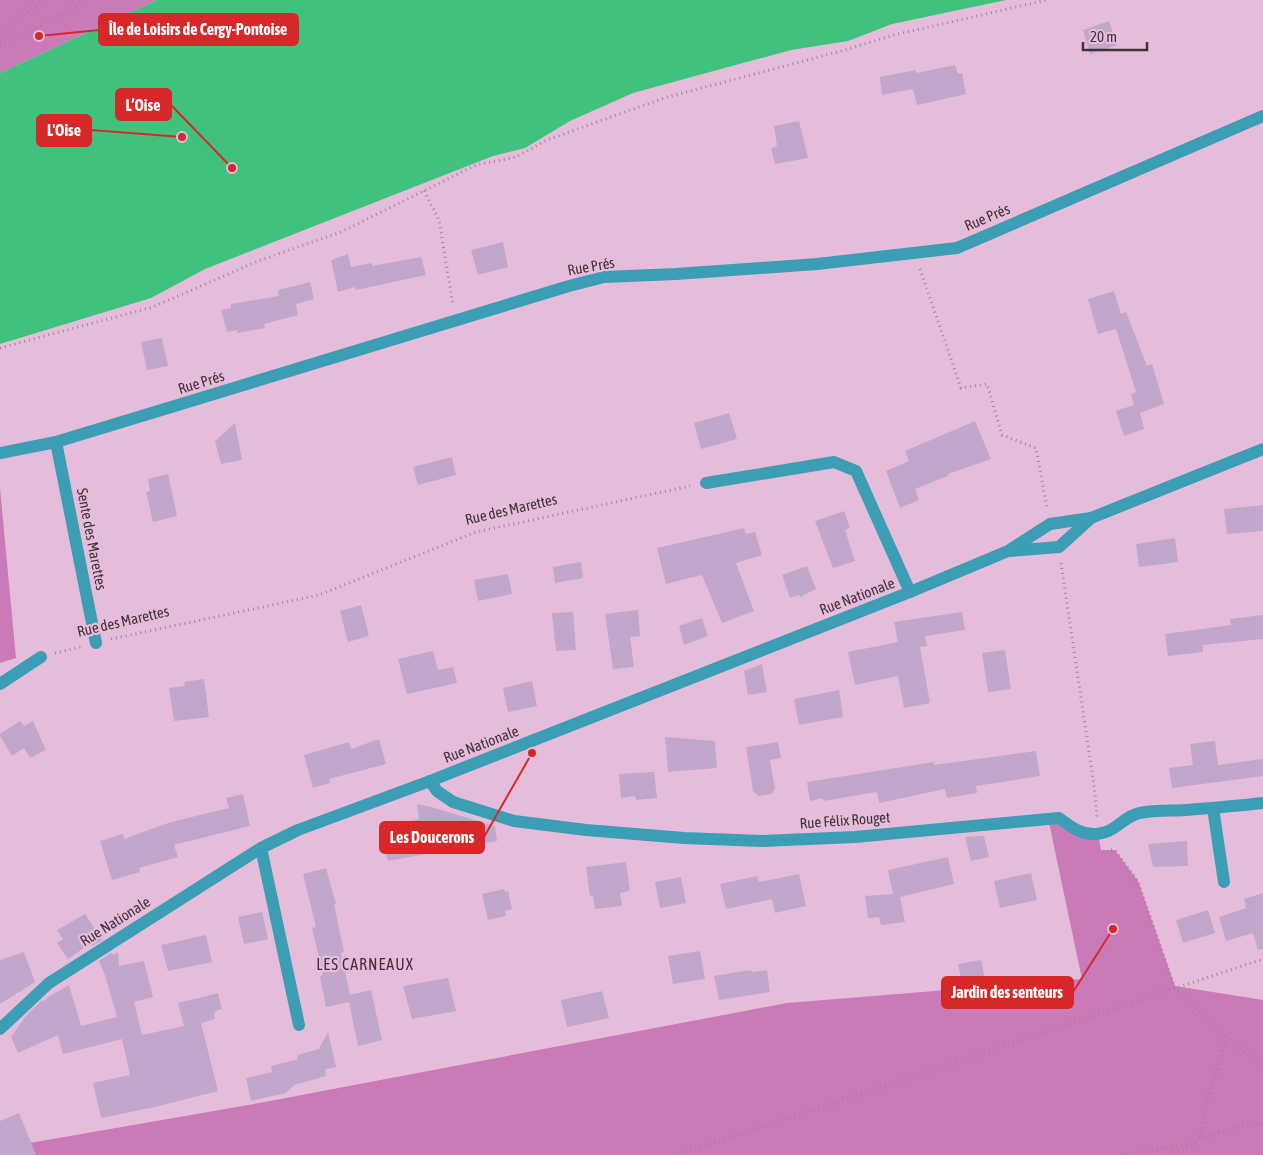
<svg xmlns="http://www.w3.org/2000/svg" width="1263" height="1155" viewBox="0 0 1263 1155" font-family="'Asap Condensed',sans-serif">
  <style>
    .green { fill: #ca7ab7 }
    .water { fill: #40c27e }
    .building { fill: #c2a7cc }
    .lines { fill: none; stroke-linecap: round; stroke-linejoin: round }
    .path { stroke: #a18399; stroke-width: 3; stroke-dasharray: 1 4; stroke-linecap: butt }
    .minor { stroke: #3c9eb5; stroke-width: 12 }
    .labels { text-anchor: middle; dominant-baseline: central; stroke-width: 4.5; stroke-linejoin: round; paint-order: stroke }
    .street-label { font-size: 15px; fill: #42323e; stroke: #e5bdda }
    .neighbourhood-label { font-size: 16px; letter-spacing: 1px; fill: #4a2b42; stroke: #e5bdda }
    .leader { fill: none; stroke: #d62828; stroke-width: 2 }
    .callout-dot { fill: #d62828; stroke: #e5bdda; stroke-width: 2 }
    .callout { fill: #d62828; stroke: #d62828; stroke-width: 2 }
    .callout-label { font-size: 16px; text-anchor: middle; font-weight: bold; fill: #fff }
  </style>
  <rect width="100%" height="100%" fill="#e5bdda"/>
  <!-- green -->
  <g class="green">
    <path d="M 0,0 L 157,0 L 0,73 Z"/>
    <path d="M 0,488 L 16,658 L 0,663 Z"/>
    <path d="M 1048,818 L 1098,834 L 1101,850 L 1115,850 L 1138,881 L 1175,986 L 1263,1000 L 1263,1155 L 26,1155 L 24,1144 L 254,1104 L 787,1003 L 1082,979 Z"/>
  </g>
  <!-- water -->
  <path class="water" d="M 157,0 L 1006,0 L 892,24 L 848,41 L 791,50 L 633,93 L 570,121 L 525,148 L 493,156 L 205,269 L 151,298 L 0,344 L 0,73 Z"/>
  <!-- building -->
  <g class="building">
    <path d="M 1109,21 L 1117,45 L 1090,54 L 1083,30 Z"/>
    <path d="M 955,65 L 958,74 L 962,73 L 966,94 L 917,105 L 913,89 L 882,95 L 880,77 L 916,70 L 916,73 Z"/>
    <path d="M 799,121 L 808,158 L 775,164 L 771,148 L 777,146 L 774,126 Z"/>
    <path d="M 503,242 L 508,267 L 478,275 L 471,250 Z"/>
    <path d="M 348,254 L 351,267 L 372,263 L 372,266 L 421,257 L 426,275 L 356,290 L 355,287 L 338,292 L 331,260 Z"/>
    <path d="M 310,282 L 314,299 L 296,304 L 298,315 L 264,324 L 265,328 L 237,333 L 237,330 L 227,332 L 221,310 L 231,308 L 231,304 L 279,296 L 278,290 Z"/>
    <path d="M 1114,291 L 1121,314 L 1126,312 L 1147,366 L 1152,364 L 1164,404 L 1140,413 L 1144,429 L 1124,436 L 1116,411 L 1134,405 L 1131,394 L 1136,392 L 1116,329 L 1098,334 L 1088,299 Z"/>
    <path d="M 162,338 L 168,366 L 147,370 L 141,342 Z"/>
    <path d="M 729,413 L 737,439 L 701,449 L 694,423 Z"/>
    <path d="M 975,421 L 991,459 L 948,474 L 948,476 L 915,489 L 919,500 L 900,508 L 886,471 L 909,461 L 905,451 Z"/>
    <path d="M 235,423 L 242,460 L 221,464 L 215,441 Z"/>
    <path d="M 452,457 L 456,475 L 418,485 L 413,467 Z"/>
    <path d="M 168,474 L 177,516 L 153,522 L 146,492 L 150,491 L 148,479 Z"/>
    <path d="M 1263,505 L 1263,531 L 1227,534 L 1224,509 Z"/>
    <path d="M 844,511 L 850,528 L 845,530 L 855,561 L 833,568 L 815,521 Z"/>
    <path d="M 744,528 L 746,534 L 755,532 L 762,555 L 736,563 L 754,611 L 722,623 L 702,575 L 666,584 L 657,548 Z"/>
    <path d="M 1175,538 L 1178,562 L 1139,567 L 1136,544 Z"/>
    <path d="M 581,562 L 583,578 L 555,583 L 553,567 Z"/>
    <path d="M 807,566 L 816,589 L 800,597 L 799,595 L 790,598 L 782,575 Z"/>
    <path d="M 508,574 L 512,594 L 478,601 L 474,580 Z"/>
    <path d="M 361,605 L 369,636 L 348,642 L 340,611 Z"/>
    <path d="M 638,610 L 640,636 L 630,637 L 634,667 L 613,669 L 605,614 Z"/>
    <path d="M 573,612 L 576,650 L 556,651 L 552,613 Z"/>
    <path d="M 962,612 L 965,630 L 925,636 L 927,646 L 920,647 L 930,703 L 904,708 L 898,676 L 855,685 L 848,652 L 898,642 L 894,622 Z"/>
    <path d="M 1263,615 L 1263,639 L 1203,645 L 1203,652 L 1168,656 L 1165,634 L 1231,625 L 1230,619 Z"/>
    <path d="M 702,618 L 708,636 L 684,645 L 679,626 Z"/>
    <path d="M 1005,650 L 1011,689 L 988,692 L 982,653 Z"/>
    <path d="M 433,651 L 438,670 L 453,667 L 457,683 L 407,694 L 398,659 Z"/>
    <path d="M 762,664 L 767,692 L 748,695 L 744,671 Z"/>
    <path d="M 204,679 L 209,717 L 174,721 L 169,688 L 185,686 L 184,682 Z"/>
    <path d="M 532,681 L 537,706 L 508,712 L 503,688 Z"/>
    <path d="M 839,690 L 843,717 L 799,725 L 794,699 Z"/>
    <path d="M 20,721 L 24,726 L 33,721 L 46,750 L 30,758 L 24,748 L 12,756 L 0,736 L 0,734 Z"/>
    <path d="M 665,737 L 715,741 L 717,768 L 668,772 Z"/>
    <path d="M 379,739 L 386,764 L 329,779 L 330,783 L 313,788 L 304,755 L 349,742 L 351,749 Z"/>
    <path d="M 1215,741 L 1218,765 L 1263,759 L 1263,776 L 1172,788 L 1169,768 L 1193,765 L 1190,744 Z"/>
    <path d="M 778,742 L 781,758 L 770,760 L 775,789 L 771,794 L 758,796 L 753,791 L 746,747 Z"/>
    <path d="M 1036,751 L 1040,776 L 976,786 L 977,793 L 947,798 L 945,789 L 879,803 L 877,792 L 823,801 L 823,798 L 810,801 L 807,782 L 934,762 L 934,765 Z"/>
    <path d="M 654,772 L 657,798 L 636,800 L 635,796 L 621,798 L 619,774 Z"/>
    <path d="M 243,794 L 250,826 L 174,845 L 178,857 L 139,868 L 140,872 L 112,880 L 100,841 L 123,834 L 124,839 L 171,822 L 229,808 L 226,798 Z"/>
    <path d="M 417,804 L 431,807 L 495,826 L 497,841 L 388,861 L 381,836 L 387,835 L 386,827 L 419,819 Z"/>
    <path d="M 984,836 L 989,857 L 971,861 L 965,837 Z"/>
    <path d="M 1187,841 L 1188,866 L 1153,867 L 1148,844 Z"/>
    <path d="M 948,857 L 954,884 L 900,897 L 905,922 L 881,925 L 879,917 L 868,918 L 865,896 L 893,894 L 888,870 Z"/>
    <path d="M 626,862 L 630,891 L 620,893 L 622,906 L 595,909 L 593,896 L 590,896 L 586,867 Z"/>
    <path d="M 326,868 L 336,904 L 334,904 L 344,952 L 341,953 L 350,995 L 371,990 L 382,1040 L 358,1046 L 349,1002 L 326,1007 L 320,976 L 323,975 L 312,928 L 316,927 L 303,874 Z"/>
    <path d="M 1031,873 L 1037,900 L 1000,908 L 994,881 Z"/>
    <path d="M 799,874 L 806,906 L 775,913 L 772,899 L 726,909 L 720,884 L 757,876 L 759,882 Z"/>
    <path d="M 681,877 L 686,903 L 660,908 L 655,882 Z"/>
    <path d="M 504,889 L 505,892 L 508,891 L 512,909 L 505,911 L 506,916 L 488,920 L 482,894 Z"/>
    <path d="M 1263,893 L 1263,949 L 1258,950 L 1253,933 L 1226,941 L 1219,917 L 1246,908 L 1244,899 Z"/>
    <path d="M 1208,910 L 1215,933 L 1183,943 L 1176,920 Z"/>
    <path d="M 262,912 L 268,939 L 244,944 L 238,917 Z"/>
    <path d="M 85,914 L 102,940 L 92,946 L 91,943 L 68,959 L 57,943 L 63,939 L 57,930 Z"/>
    <path d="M 206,935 L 212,962 L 168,971 L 161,945 Z"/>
    <path d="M 700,951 L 705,979 L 673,984 L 668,956 Z"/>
    <path d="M 24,952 L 35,982 L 0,1004 L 0,960 Z"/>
    <path d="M 118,952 L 119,966 L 144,961 L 153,997 L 134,1002 L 142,1035 L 184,1026 L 178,1003 L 218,993 L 222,1009 L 214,1012 L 215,1019 L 201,1023 L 218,1091 L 155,1107 L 101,1118 L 93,1083 L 130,1075 L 122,1039 L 63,1054 L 58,1035 L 18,1053 L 11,1037 L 26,1016 L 42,1000 L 43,1002 L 48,997 L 69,985 L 81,1026 L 117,1017 L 105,975 L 99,961 L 111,953 L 113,955 Z"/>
    <path d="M 981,960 L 987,990 L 964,994 L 958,964 Z"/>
    <path d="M 751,970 L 752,972 L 767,970 L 770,992 L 719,1000 L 714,976 Z"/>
    <path d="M 448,978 L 456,1011 L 412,1019 L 403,986 Z"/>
    <path d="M 602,991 L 609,1018 L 567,1027 L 561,1000 Z"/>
    <path d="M 328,1032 L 336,1067 L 325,1069 L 326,1076 L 294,1085 L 286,1093 L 251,1101 L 246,1078 L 272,1072 L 271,1066 L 298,1059 L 297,1055 L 319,1049 Z"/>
    <path d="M 19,1113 L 36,1155 L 0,1155 L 0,1121 Z"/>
  </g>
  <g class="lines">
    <!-- path -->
    <g class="path">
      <path d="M 0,41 L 18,18 L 46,0"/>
      <path d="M 0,46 L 65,13 L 83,0"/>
      <path d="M 424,191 L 439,220 L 453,305"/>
      <path d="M 920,269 L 961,388 L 987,384 L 1002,435 L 1036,448 L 1047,508"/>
      <path d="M 0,348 L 153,307 L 258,261 L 341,232 L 476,165 L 516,157 L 547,140 L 664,98 L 838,52 L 894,35 L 1047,0"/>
      <path d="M 1061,563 L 1095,792 L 1097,819"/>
      <path d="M 111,639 L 319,595 L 476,532 L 690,486"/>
      <path d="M 55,653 L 81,647"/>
      <path d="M 1111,850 L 1115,850 L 1138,881 L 1175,989 L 1226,1037 L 1263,1066"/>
      <path d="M 1200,1138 L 1208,1098 L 1226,1037"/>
      <path d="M 676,1155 L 1263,959"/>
      <path d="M 1122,1155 L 1190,1145 L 1200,1138 L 1245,1125 L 1263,1123"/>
      <path d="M 1174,1155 L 1187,1146"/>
    </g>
    <!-- minor -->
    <g class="minor">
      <path d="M 56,442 L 96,643"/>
      <path d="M 0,453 L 56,442 L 569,286 L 604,277 L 676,274 L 817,264 L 957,248 L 1263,116"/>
      <path d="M 706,483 L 834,462 L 856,471 L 910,592"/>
      <path d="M 1010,551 L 1059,547 L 1091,518"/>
      <path d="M 0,684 L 41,657"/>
      <path d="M 430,781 L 437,791 L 453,802 L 514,821 L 586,830 L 684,838 L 762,841 L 855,837 L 1059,818 C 1070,826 1081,835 1096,834 C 1116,833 1123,816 1140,813 C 1155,810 1172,811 1186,810 C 1212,808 1237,806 1263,803"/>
      <path d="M 1213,808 L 1224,882"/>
      <path d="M 261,848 L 299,1025"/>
      <path d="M 0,1029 L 49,983 L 261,848 L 298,830 L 430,781 L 910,592 L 1008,551 L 1050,524 L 1091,518 L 1263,449"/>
    </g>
  </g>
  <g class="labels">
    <!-- street labels -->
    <g class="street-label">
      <text transform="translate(987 217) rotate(-23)">Rue Prés</text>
      <text transform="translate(591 266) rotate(-10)">Rue Prés</text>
      <text transform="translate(201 382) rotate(-17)">Rue Prés</text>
      <text transform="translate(511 509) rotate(-13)">Rue des Marettes</text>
      <text transform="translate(92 539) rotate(79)">Sente des Marettes</text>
      <text transform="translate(857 596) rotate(-21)">Rue Nationale</text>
      <text transform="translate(123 621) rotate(-13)">Rue des Marettes</text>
      <text transform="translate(481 744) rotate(-21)">Rue Nationale</text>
      <text transform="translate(845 820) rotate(-4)">Rue Félix Rouget</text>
      <text transform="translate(115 921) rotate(-32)">Rue Nationale</text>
    </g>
    <!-- neighbourhood labels -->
    <g class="neighbourhood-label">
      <text x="365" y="964">LES CARNEAUX</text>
    </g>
  </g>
  <!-- callouts -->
  <path class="leader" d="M39 36L99 30M232 168L171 105M182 137L91 130M532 753L484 837M1113 929L1073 992"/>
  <g class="callout-dot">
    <circle cx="39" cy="36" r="5"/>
    <circle cx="232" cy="168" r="5"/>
    <circle cx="182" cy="137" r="5"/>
    <circle cx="532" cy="753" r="5"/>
    <circle cx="1113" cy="929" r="5"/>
  </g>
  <g class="callout">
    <rect x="99" y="14" width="199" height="31" rx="5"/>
    <rect x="116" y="89" width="55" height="31" rx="5"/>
    <rect x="37" y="115" width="54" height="31" rx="5"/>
    <rect x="380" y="822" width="104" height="31" rx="5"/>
    <rect x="942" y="977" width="131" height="31" rx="5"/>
  </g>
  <g class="callout-label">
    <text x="198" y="35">Île de Loisirs de Cergy-Pontoise</text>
    <text x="143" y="111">L’Oise</text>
    <text x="64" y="136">L'Oise</text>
    <text x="432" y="843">Les Doucerons</text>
    <text x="1007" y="998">Jardin des senteurs</text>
  </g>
  <!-- scale -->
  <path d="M1083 42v8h64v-8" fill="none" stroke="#42323e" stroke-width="2.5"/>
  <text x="1090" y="42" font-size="15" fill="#42323e" stroke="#e5bdda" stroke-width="4" paint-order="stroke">20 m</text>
</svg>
